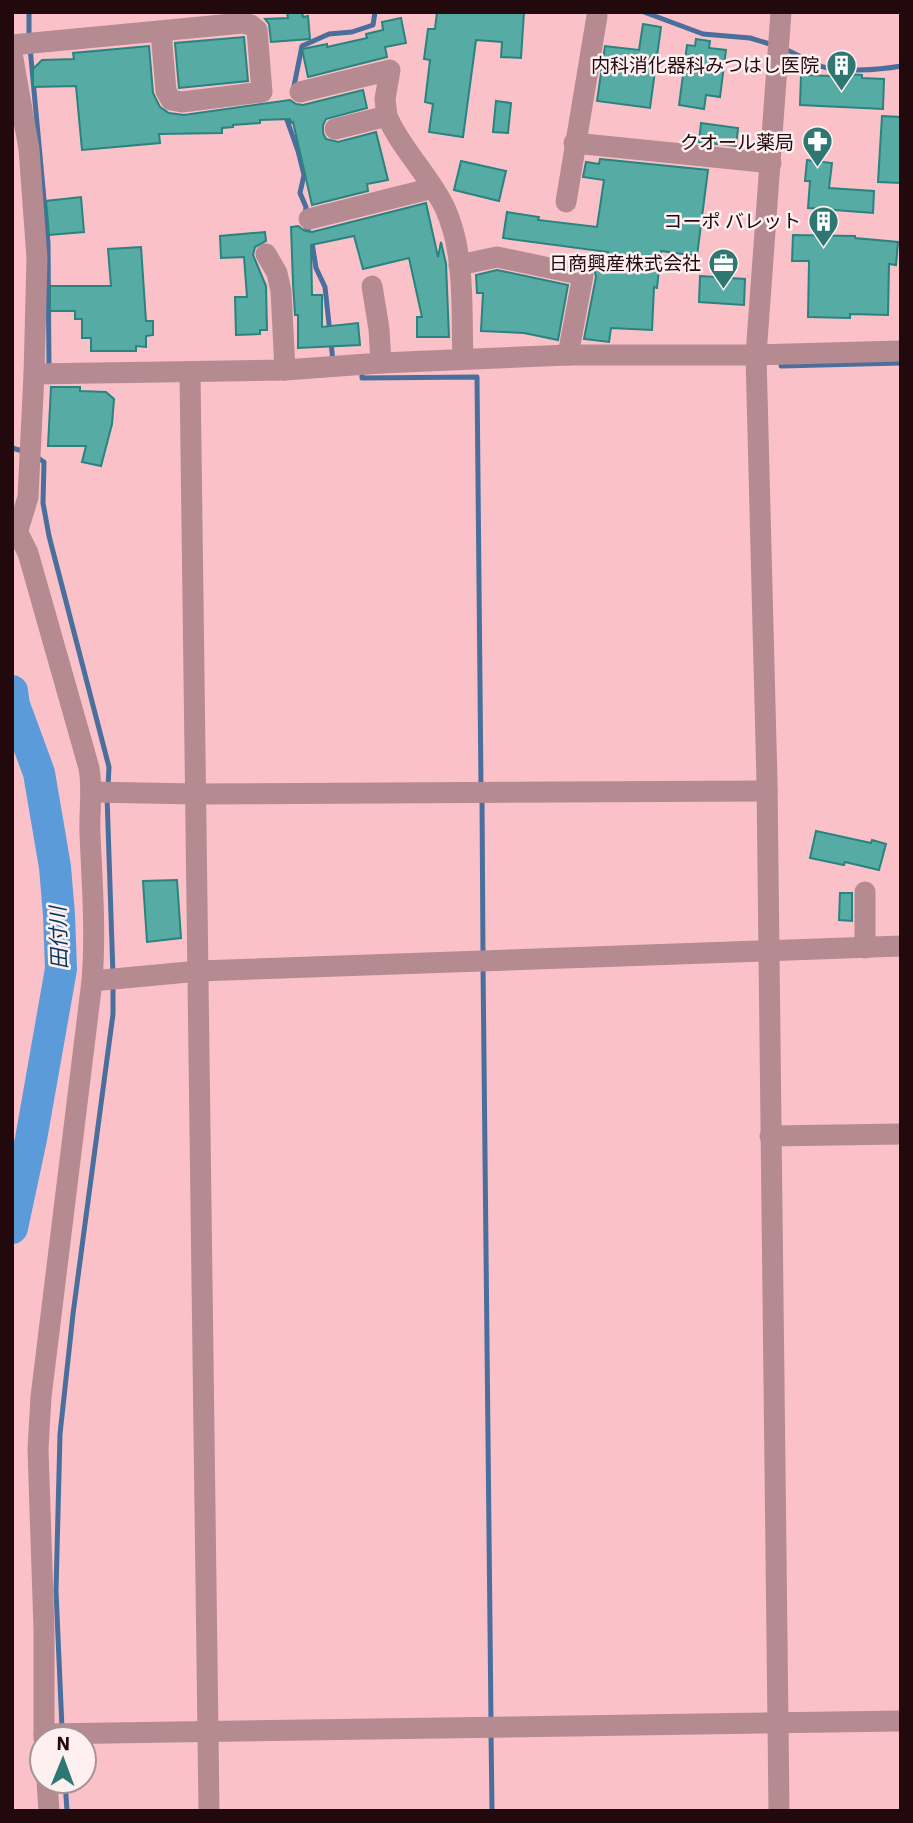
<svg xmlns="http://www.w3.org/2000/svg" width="913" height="1823" viewBox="0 0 913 1823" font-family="'IBM Plex Sans','Noto Sans JP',sans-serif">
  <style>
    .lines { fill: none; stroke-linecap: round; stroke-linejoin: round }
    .stream { stroke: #4a6f9d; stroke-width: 5 }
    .river { stroke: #5c9bda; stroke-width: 32 }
    .building { fill: #56aba5; stroke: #29837e; stroke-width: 2 }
    .minor { stroke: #b58b91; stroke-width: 21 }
    .labels { text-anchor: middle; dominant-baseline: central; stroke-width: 5; stroke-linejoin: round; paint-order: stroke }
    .poi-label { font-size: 19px; fill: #21090e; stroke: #feeff1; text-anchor: end }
    .water-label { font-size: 21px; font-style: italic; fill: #05365e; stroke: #feeff1 }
  </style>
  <rect width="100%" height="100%" fill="#fac1c9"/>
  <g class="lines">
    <!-- stream -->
    <g class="stream">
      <path d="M 29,12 L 29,37"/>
      <path d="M 644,12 L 703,34 L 750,38 L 773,45"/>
      <path d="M 30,47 L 48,243 L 49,368"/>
      <path d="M 782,48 C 794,52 805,60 817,65 C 838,73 879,70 901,66"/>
      <path d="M 293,91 L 302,46 L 329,34 L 352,32 L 373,25 L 375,12"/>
      <path d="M 288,114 L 287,120 L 298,151 L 304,175 L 300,193 L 306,207 L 305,215"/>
      <path d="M 305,225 L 311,236 L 316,268 L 325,287 L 333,361"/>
      <path d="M 781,366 L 901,363"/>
      <path d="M 362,371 L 362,378 L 477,377 L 481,787"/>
      <path d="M 12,448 L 26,452"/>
      <path d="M 35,456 L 44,462 L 43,503 L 49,536 L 109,767 L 108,787"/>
      <path d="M 107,796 L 113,975"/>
      <path d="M 482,797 L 483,955"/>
      <path d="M 483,965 L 491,1721"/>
      <path d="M 62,1728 L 56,1591 L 60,1434 L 73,1314 L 113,1014 L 113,985"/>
      <path d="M 491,1731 L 492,1811"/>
      <path d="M 65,1781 L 67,1811"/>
    </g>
    <!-- river -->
    <path class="river" d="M 12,691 L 14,705 L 39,773 L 55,867 L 59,915 L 61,969 L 31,1139 L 12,1228"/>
  </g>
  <!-- building -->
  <g class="building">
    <path d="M 287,12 L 302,12 L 303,17 L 308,16 L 310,39 L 271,42 L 269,24 L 265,19 L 288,18 Z"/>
    <path d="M 437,12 L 524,12 L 521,58 L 501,57 L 502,42 L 476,40 L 463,137 L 429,132 L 433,104 L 425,102 L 430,60 L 424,59 L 428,29 L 435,29 Z"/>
    <path d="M 401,18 L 406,43 L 385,47 L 387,57 L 308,77 L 302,49 L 327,44 L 327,47 L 367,38 L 366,34 L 383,30 L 382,22 Z"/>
    <path d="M 643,24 L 661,27 L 650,108 L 597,101 L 605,46 L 639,50 Z"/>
    <path d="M 244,37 L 248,81 L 179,88 L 175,43 Z"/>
    <path d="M 696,39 L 710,41 L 709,48 L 726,50 L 720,97 L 706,95 L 704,109 L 679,105 L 687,45 L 695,46 Z"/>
    <path d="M 149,46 L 153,93 L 160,107 L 169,113 L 184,115 L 290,100 L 296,104 L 303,105 L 363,90 L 367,108 L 326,119 L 323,125 L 323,133 L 326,139 L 338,142 L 376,132 L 388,180 L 367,184 L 368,191 L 312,205 L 293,122 L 291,123 L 290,119 L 260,120 L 260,123 L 233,125 L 233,127 L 222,128 L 222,133 L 159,134 L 160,143 L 82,150 L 76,86 L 33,87 L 33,69 L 42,60 L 74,59 L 73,53 Z"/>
    <path d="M 832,73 L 862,75 L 862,78 L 884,79 L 883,109 L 800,105 L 801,75 L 832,76 Z"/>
    <path d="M 496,101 L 511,103 L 508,133 L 493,132 Z"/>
    <path d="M 882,116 L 901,117 L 901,183 L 878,182 Z"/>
    <path d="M 701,123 L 738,128 L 736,146 L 699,142 Z"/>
    <path d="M 600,159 L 708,170 L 697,256 L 661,251 L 657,288 L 654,287 L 652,330 L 611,328 L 609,342 L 584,339 L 596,277 L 593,263 L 607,262 L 608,252 L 503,238 L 507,212 L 539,217 L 538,220 L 597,227 L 604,180 L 583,177 L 586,162 L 599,164 Z"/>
    <path d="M 807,160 L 832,163 L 829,188 L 874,191 L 873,213 L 808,208 L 810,181 L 805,181 Z"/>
    <path d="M 461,161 L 506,171 L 499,201 L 454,190 Z"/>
    <path d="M 81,197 L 84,232 L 49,235 L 46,201 Z"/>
    <path d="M 426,203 L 438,257 L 441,242 L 446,264 L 449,337 L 417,337 L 417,317 L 422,317 L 409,258 L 363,269 L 354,236 L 311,245 L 312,295 L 322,295 L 322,327 L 358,323 L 360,345 L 298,348 L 298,315 L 295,315 L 293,283 L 291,227 L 298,226 L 305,231 L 312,232 Z"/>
    <path d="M 265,232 L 266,241 L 255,247 L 253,255 L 266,286 L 267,330 L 260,330 L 260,334 L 236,335 L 235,297 L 247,297 L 244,257 L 221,258 L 220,236 Z"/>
    <path d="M 793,235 L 855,236 L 855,238 L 898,242 L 896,265 L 889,264 L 888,315 L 850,314 L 850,318 L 808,317 L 809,261 L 792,261 Z"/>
    <path d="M 141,247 L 146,321 L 153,321 L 153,335 L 146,336 L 146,347 L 136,346 L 136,351 L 91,351 L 91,338 L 82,338 L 82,319 L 75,319 L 75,311 L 50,311 L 50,286 L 111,286 L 108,249 Z"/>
    <path d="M 497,270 L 568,285 L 558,340 L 524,333 L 481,331 L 483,293 L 477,293 L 476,275 Z"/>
    <path d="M 700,276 L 745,279 L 744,305 L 699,302 Z"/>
    <path d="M 51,387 L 80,387 L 80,391 L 106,392 L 114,399 L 112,424 L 101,466 L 82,462 L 86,446 L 48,446 Z"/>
    <path d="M 816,831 L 871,843 L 872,840 L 886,844 L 879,870 L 845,862 L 844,865 L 810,858 Z"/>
    <path d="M 177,880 L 181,938 L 147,942 L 143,881 Z"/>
    <path d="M 840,893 L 852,893 L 852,921 L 839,920 Z"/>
  </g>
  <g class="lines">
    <!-- minor -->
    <g class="minor">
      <path d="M 12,45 L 243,23 L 251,25 L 257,30 L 262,92 L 182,102 L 171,100 L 166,91 L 161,32"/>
      <path d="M 12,53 L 29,149 L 37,258 L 34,374 L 28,497 L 18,530"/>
      <path d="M 300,92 L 390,70 L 385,99 L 387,116 C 401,149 430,176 445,208 C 466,254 461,310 463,359"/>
      <path d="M 335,129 L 387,116"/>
      <path d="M 574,143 L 771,163"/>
      <path d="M 566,202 L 597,16"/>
      <path d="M 309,219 L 433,188"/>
      <path d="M 266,254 L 277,273 L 281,291 L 285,370"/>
      <path d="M 459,265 L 497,257 L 583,275 L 568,355"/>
      <path d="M 372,286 L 379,329 L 381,363"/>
      <path d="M 190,373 L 209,1811"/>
      <path d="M 34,374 L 285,370 L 381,363 L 568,355 L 756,355 L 901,351"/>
      <path d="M 12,521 L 28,553 L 89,768 C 93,790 89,811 90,833 C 92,883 96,931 92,981 L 41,1397 L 38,1449 L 44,1629 L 44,1739"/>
      <path d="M 91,792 L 195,794 L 767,791"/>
      <path d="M 865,892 L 865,948"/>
      <path d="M 92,981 L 199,971 L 901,946"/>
      <path d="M 770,1136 L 901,1134"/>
      <path d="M 44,1734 L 901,1721"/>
      <path d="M 47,1781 L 49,1811"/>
      <path d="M 779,1811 L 767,782 L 756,355 L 781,12"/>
    </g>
  </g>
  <!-- icons -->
  <defs>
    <symbol id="building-pin" viewBox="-11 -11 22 30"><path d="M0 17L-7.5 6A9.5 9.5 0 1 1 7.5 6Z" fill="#2f7773" stroke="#feeff1"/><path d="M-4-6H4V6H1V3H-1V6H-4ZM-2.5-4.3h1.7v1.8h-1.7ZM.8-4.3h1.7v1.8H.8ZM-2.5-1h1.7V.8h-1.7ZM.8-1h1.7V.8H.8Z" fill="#fff"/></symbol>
    <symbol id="pharmacy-pin" viewBox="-11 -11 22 30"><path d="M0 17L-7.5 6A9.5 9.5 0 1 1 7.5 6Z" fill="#2f7773" stroke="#feeff1"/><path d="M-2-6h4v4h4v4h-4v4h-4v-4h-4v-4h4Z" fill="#fff"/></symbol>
    <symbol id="office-pin" viewBox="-11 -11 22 30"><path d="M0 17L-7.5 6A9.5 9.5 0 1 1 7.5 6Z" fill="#2f7773" stroke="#feeff1"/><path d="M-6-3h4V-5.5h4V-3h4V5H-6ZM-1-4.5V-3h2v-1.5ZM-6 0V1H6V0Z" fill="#fff"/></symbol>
  </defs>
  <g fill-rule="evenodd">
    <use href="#building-pin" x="824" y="48" width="35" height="47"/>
    <use href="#pharmacy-pin" x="800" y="124" width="35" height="47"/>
    <use href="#building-pin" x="806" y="204" width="35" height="47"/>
    <use href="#office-pin" x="706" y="246" width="35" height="47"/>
  </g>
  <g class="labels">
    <!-- poi labels -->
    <g class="poi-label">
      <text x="819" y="65">内科消化器科みつはし医院</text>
      <text x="794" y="142">クオール薬局</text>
      <text x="801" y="221">コーポ バレット</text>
      <text x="701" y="263">日商興産株式会社</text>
    </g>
    <!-- water labels -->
    <g class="water-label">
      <text transform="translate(58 938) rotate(-92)">田付川</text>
    </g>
  </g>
  <!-- border -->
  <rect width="913" height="1823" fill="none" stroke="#21090e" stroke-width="28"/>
  <!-- north arrow -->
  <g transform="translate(63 1760) rotate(1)"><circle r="33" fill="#feeff1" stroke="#a69396" stroke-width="2"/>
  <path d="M0-5L12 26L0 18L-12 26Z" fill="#2f7773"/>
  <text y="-10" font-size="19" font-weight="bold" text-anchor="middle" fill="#21090e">N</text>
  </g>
</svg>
